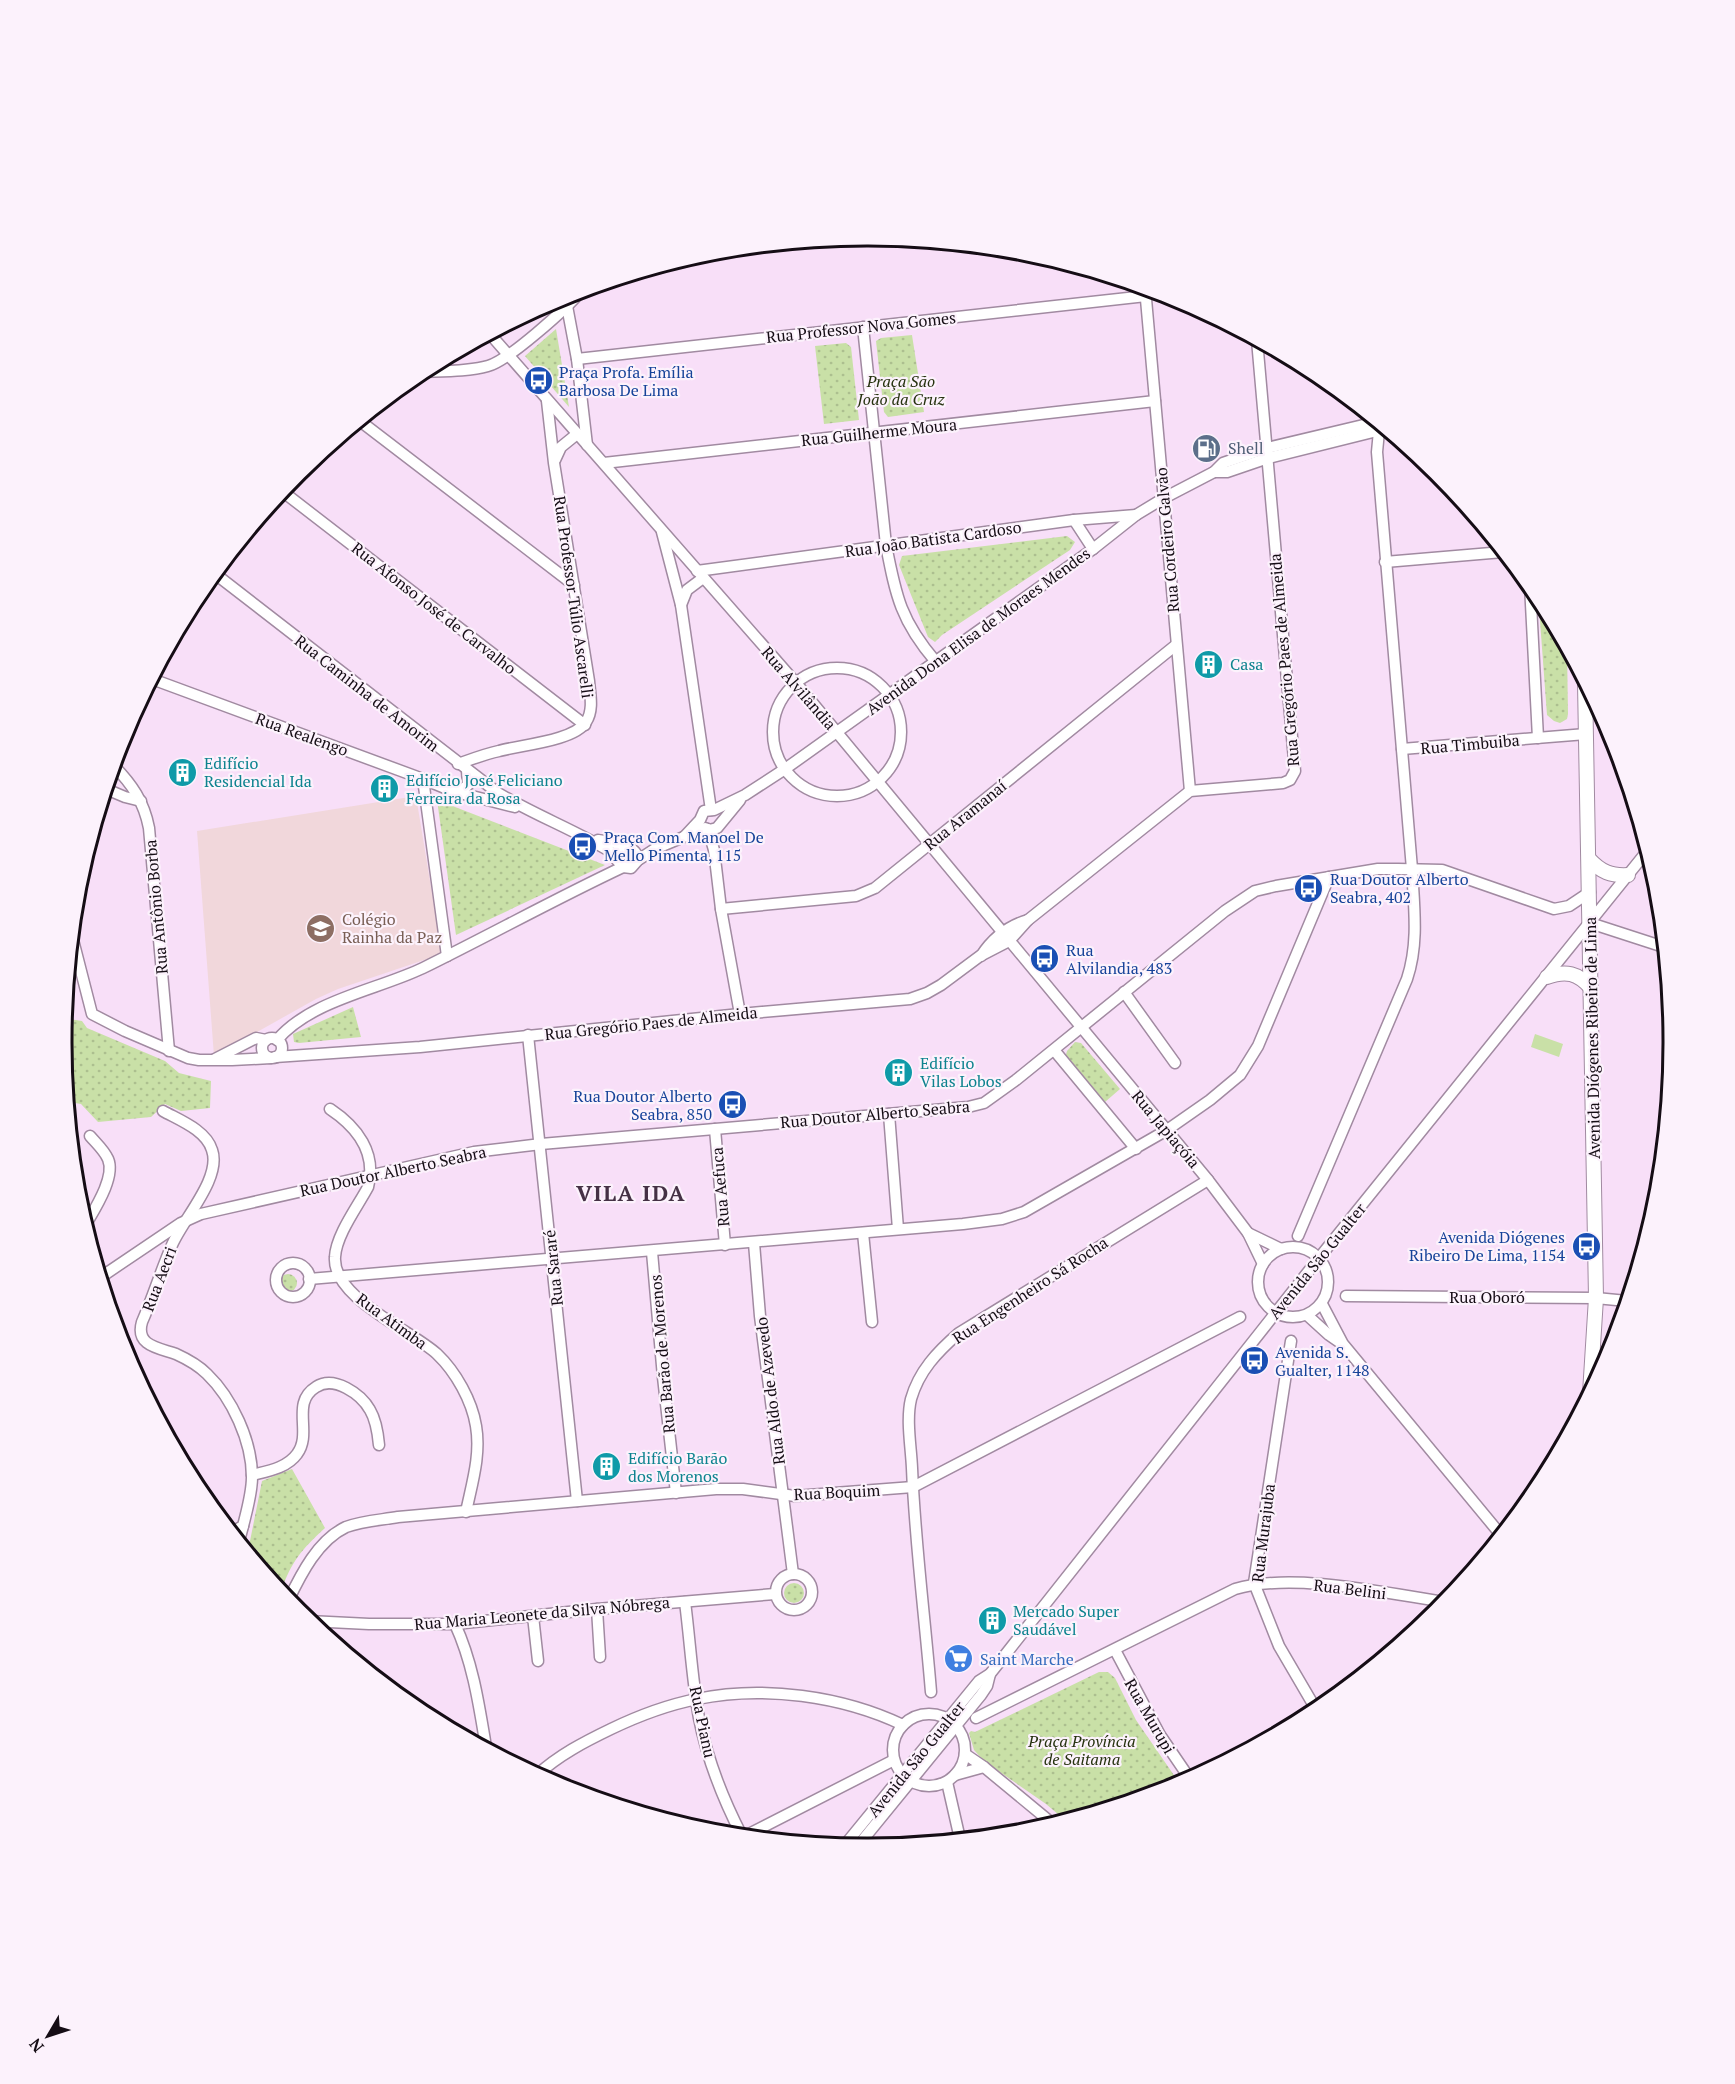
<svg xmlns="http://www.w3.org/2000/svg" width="1735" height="2084" viewBox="0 0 1735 2084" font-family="'PT Serif',serif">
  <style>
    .education { fill: #f1d7db }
    .grass { fill: url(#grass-dots) }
    .garden { fill: #c9e0a7 }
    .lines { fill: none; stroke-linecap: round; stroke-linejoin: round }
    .minor-casing { stroke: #a18aa1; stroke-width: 13 }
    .major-casing { stroke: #a18aa1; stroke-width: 16 }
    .minor { stroke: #fff; stroke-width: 10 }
    .major { stroke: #fff; stroke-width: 14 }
    .labels { text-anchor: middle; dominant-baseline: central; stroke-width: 4.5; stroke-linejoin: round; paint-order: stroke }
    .street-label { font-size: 16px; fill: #150d15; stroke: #fcf2fc }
    .transit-label { font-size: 16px; fill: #164399; stroke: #fcf2fc; text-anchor: start }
    .park-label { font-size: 16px; font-style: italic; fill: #26320f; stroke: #fcf2fc }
    .service-label { font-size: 16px; fill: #4e5e75; stroke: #fcf2fc; text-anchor: start }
    .culture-label { font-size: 16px; fill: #0d838f; stroke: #fcf2fc; text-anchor: start }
    .education-label { font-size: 16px; fill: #785e54; stroke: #fcf2fc; text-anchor: start }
    .shop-label { font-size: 16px; fill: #366cbe; stroke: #fcf2fc; text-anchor: start }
    .district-label { font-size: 22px; font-weight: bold; letter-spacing: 1.5px; fill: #453145; stroke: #fcf2fc }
    .rim { fill: none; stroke: #150d15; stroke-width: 3 }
  </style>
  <defs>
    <pattern id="grass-dots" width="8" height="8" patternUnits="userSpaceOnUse" patternTransform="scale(1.5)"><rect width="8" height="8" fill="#c9e0a7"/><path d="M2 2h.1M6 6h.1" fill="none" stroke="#acbf8f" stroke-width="1.8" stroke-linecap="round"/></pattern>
  </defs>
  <rect width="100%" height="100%" fill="#f8dff8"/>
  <!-- education -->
  <path class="education" d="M 416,796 L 442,954 L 338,989 L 316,999 L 214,1056 L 197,831 Z"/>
  <!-- grass -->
  <g class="grass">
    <path d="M 556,329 L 569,407 L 525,356 Z"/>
    <path d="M 912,335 L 924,412 L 888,417 L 884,412 L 876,341 L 881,338 Z"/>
    <path d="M 846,343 L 851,347 L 859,420 L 824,424 L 815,346 Z"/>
    <path d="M 1067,536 L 1075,542 L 1070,550 L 942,635 L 935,642 L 928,637 L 899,565 L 902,556 Z"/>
    <path d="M 1538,594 L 1567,648 L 1568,714 L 1567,719 L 1560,723 L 1554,721 L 1547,715 Z"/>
    <path d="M 437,800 L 605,865 L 456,935 Z"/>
    <path d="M 353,1007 L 361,1037 L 299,1043 L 294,1042 L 293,1034 Z"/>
    <path d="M 69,1019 L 82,1021 L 87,1028 L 165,1061 L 179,1073 L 211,1081 L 210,1108 L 181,1111 L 165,1104 L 151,1117 L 98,1122 L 81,1104 L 75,1103 L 68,1107 L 62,1042 Z"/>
    <path d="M 1075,1042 L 1081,1043 L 1120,1089 L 1105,1102 L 1066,1055 L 1067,1051 Z"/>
    <circle cx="288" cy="1283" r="9"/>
    <path d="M 292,1469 L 325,1528 C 301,1550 292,1561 281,1591 L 248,1551 L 262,1481 Z"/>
    <circle cx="794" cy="1593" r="10"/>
    <path d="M 1099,1672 L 1108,1672 L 1115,1678 L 1136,1720 L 1180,1784 L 1065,1820 L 1046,1804 L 984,1761 L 974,1750 L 969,1733 L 971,1731 L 975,1732 Z"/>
  </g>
  <!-- garden -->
  <path class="garden" d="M 1535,1034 L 1563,1044 L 1559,1057 L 1531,1047 Z"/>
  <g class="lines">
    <defs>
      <g id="minor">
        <path d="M 1145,288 L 1190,791"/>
        <path d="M 567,306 L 577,359 L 587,445"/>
        <path d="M 863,327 L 886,545 C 896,597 901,621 936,662"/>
        <path d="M 490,334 L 796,683 L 1208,1180 L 1248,1233 L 1263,1264"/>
        <path d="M 577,359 L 1146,296"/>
        <path d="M 419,372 C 441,371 467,372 488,366 C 508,361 567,308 581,291"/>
        <path d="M 360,421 L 574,585"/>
        <path d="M 555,460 L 561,447 L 577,434"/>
        <path d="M 604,463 L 1155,401"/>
        <path d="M 1214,472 L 1227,472 L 1268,458 L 1385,429"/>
        <path d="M 282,491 L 585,725"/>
        <path d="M 1074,520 L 1093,549"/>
        <path d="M 662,532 L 681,605 L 711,810"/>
        <path d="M 1385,562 L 1503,552"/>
        <path d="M 697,571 L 1074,520 L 1136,515"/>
        <path d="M 214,573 L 498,793 C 536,816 578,831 616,855"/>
        <path d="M 1530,585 L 1538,738"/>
        <path d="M 681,605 L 687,590 L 703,578"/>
        <circle cx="837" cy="732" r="64"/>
        <path d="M 152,679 L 423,779 L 452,791 L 515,807"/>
        <path d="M 1402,749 L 1586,734"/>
        <path d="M 458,764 C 472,759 485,754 499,751 C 520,745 574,741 586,722 C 594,710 590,694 589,681 L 554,463 L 547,401"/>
        <path d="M 113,765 C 132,784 144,802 149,828 L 169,1051"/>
        <path d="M 423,779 L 447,956"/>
        <path d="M 106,789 L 125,797 L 141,801"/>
        <path d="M 452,791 L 464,788 L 468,785 L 467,770"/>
        <path d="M 708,829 L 714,850 L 721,909 L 740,1014"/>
        <path d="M 685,836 L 700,820 L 704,811 L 714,810 L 745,795 L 785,769 L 1093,549 L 1136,515 L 1164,498 L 1214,472 L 1223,463 L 1267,448 L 1376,422"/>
        <path d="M 598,840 C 612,843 637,843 638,860"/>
        <path d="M 625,846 L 618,851 L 616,859 L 623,867 L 631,868 L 638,860 L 655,849 L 705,828 L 709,830 L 717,828 L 740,800"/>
        <path d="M 721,909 L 856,896 L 875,888 L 1176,645"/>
        <path d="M 1590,923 L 1664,947"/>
        <path d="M 72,936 L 92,1014 L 125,1031 L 188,1058 L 199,1060 L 232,1060 L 271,1058"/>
        <path d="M 981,956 C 992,939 1008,926 1028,920"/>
        <path d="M 1124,992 L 1175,1063"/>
        <path d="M 528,1035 L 577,1501"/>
        <circle cx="272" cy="1048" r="10"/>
        <path d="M 277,1040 C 311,1000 377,990 423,968 C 490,935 555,899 623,867"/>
        <path d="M 1054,1050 L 1136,1149"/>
        <path d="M 275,1057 L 420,1047 L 740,1014 L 910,999 L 927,993 L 941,985 L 980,956 L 1009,941 L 1028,920 L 1190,791 L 1283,783 L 1290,780 L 1295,771 L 1257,340"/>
        <path d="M 215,1059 L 256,1038 L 266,1040"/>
        <path d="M 330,1109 C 357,1127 377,1153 368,1187 C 358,1206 336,1235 335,1257 C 332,1298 411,1330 437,1354 C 456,1372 472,1401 476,1426 C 481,1455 472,1483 466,1512"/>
        <path d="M 163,1111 C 179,1120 206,1130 212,1150 C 222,1178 183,1219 172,1245 C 161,1270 153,1297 142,1322 C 135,1346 159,1348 176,1354 C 187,1359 198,1365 207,1374 C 232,1398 252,1441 252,1477 C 252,1493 247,1510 243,1526 L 232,1532"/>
        <path d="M 889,1114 L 898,1229"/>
        <path d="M 715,1129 L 725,1245"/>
        <path d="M 85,1226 C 94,1210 116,1177 108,1159 C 104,1150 96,1143 90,1136"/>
        <path d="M 863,1233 L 872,1322"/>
        <path d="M 1248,1233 L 1281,1249"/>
        <path d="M 1298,1236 L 1407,979 C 1419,943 1414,907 1412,869 L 1377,452 L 1379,431 L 1373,423"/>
        <path d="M 754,1243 L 760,1316 L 793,1574"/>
        <circle cx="1293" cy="1282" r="35"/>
        <path d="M 652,1252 L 663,1377 L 676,1493"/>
        <circle cx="293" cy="1280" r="17"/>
        <path d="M 101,1277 L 181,1223 L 201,1214 L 474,1152 L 541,1144 L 968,1107 L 984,1103 L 1016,1080 L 1225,911 L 1255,891 L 1276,886 L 1378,869 L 1398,869 L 1442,870 L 1554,909 L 1569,906 L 1590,892"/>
        <path d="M 309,1279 L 963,1224 L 1002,1219 L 1024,1212 L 1167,1130 L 1210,1100 L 1240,1075 L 1258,1046 L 1329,877"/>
        <path d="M 1346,1296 L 1596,1298 L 1627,1301"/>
        <path d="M 1322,1304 L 1343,1344 L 1501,1535"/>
        <path d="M 1307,1315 L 1329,1335 L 1342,1344"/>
        <path d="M 1291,1341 L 1254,1583 L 1279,1646 L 1317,1711"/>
        <path d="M 252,1475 C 268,1471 287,1468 297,1454 C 313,1433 290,1403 316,1387 C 334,1375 361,1394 370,1410 C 376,1420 378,1434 379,1445"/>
        <path d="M 239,1541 L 243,1526"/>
        <circle cx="794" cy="1592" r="18"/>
        <path d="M 288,1601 C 301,1574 318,1540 346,1527 C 362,1521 381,1520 398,1517 L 716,1489 L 743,1489 L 795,1496 L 913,1487 L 1240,1317"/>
        <path d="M 685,1602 C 690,1640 692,1679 699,1718 C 707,1758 723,1799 742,1836"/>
        <path d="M 597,1609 L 600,1657"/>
        <path d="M 533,1616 L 538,1661"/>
        <path d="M 309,1621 L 369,1624 L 455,1624 L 597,1609 L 775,1594"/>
        <path d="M 455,1624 C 473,1663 479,1705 486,1747"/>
        <path d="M 1115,1650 L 1160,1735 L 1190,1779"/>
        <path d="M 931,1692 C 925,1618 915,1543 912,1468 C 911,1446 906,1420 911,1399 C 919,1371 937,1352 959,1333 L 1208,1180"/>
        <circle cx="929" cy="1750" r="36"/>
        <path d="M 976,1718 L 1235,1589 C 1293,1572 1385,1593 1445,1602"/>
        <path d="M 965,1754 L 984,1767 L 1053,1824"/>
        <path d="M 537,1775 C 559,1755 584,1742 611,1729 C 638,1716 667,1705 697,1699 C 763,1685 842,1696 903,1725"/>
        <path d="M 955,1775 L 984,1767"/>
        <path d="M 947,1782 L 960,1839"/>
        <path d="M 745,1836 L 894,1760"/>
        <path d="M 844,1846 L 979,1681 L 990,1674 L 1319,1258 L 1648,850"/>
        <path d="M 857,1847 L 981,1695 L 987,1686 L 990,1674"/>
      </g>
      <g id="major">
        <path d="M 1585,683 L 1596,1298 L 1590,1393"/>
        <path d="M 1589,859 C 1601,872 1611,876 1628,875"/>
        <path d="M 1547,977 C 1566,970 1578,973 1591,988"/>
      </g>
    </defs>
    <!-- minor casing -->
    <use href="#minor" class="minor-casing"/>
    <!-- major casing -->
    <use href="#major" class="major-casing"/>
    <!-- minor -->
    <use href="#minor" class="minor"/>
    <!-- major -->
    <use href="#major" class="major"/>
  </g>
  <!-- icons -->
  <defs>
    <symbol id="bus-disc" viewBox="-11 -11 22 22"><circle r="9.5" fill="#1a4fb4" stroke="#fcf2fc"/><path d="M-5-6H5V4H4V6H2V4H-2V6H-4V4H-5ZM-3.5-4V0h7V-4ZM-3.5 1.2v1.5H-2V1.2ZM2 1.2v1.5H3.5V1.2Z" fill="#fff"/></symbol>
    <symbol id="fuel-disc" viewBox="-11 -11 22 22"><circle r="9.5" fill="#5c6f8a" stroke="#fcf2fc"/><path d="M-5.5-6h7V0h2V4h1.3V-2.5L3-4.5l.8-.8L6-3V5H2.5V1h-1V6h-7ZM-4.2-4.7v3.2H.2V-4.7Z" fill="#fff"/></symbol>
    <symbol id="building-disc" viewBox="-11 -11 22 22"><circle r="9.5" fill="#0f9aa8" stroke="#fcf2fc"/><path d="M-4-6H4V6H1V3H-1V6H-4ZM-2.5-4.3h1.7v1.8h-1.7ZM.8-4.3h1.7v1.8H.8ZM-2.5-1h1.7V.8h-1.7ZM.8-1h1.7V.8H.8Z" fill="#fff"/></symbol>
    <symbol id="school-disc" viewBox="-11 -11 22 22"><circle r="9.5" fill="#8d6e63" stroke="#fcf2fc"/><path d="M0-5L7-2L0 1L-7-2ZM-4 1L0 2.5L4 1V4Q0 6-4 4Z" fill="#fff"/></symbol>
    <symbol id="supermarket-disc" viewBox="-11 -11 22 22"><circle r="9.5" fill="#3f7fe0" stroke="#fcf2fc"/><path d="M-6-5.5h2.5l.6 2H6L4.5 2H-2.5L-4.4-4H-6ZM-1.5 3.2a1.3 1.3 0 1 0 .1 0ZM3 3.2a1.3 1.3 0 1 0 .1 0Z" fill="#fff"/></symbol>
  </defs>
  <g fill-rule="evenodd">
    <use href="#bus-disc" x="522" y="364" width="33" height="33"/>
    <use href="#fuel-disc" x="1190" y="432" width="33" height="33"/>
    <use href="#building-disc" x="1192" y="648" width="33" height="33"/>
    <use href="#building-disc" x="166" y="756" width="33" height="33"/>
    <use href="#building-disc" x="368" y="772" width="33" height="33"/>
    <use href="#bus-disc" x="566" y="830" width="33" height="33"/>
    <use href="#bus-disc" x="1292" y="872" width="33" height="33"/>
    <use href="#school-disc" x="304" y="912" width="33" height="33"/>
    <use href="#bus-disc" x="1028" y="942" width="33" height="33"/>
    <use href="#building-disc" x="882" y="1056" width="33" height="33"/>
    <use href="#bus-disc" x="716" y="1088" width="33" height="33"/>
    <use href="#bus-disc" x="1570" y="1230" width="33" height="33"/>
    <use href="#bus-disc" x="1238" y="1344" width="33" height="33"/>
    <use href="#building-disc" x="590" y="1450" width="33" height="33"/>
    <use href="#building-disc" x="976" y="1604" width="33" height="33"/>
    <use href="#supermarket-disc" x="942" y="1642" width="33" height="33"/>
  </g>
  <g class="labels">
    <!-- street labels -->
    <g class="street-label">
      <text transform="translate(861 327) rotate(-6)">Rua Professor Nova Gomes</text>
      <text transform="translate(879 432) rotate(-6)">Rua Guilherme Moura</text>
      <text transform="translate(933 539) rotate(-8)">Rua João Batista Cardoso</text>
      <text transform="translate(1167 540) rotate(-95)">Rua Cordeiro Galvão</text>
      <text transform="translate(574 597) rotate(82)">Rua Professor Túlio Ascarelli</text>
      <text transform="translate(434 608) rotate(38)">Rua Afonso José de Carvalho</text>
      <text transform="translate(978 631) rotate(-36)">Avenida Dona Elisa de Moraes Mendes</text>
      <text transform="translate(1284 660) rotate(-95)">Rua Gregório Paes de Almeida</text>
      <text transform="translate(799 688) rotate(49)">Rua Alvilândia</text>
      <text transform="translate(367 693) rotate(38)">Rua Caminha de Amorim</text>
      <text transform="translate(302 734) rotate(20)">Rua Realengo</text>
      <text transform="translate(1470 744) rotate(-5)">Rua Timbuiba</text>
      <text transform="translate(965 815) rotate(-39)">Rua Aramanaí</text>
      <text transform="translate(156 907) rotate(-95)">Rua Antônio Borba</text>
      <text transform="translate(651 1023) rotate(-6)">Rua Gregório Paes de Almeida</text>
      <text transform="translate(1592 1038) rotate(-91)">Avenida Diógenes Ribeiro de Lima</text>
      <text transform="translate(875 1114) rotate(-5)">Rua Doutor Alberto Seabra</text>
      <text transform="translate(1166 1129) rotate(50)">Rua Japiaçóia</text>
      <text transform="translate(393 1171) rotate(-12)">Rua Doutor Alberto Seabra</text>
      <text transform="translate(720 1187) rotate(-95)">Rua Aefuca</text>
      <text transform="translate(1317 1261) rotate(-51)">Avenida São Gualter</text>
      <text transform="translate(553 1268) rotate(-96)">Rua Sararé</text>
      <text transform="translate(159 1279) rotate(-69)">Rua Aecri</text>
      <text transform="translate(1030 1290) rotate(-33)">Rua Engenheiro Sá Rocha</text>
      <text x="1487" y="1297">Rua Oboró</text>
      <text transform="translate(392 1321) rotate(36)">Rua Atimba</text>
      <text transform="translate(662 1354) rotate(-95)">Rua Barão de Morenos</text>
      <text transform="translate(770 1391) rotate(-97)">Rua Aldo de Azevedo</text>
      <text transform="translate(837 1492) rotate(-3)">Rua Boquim</text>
      <text transform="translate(1263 1533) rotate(-83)">Rua Murajuba</text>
      <text transform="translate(1350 1589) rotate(7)">Rua Belini</text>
      <text transform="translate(542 1613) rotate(-5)">Rua Maria Leonete da Silva Nóbrega</text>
      <text transform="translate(1150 1716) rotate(60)">Rua Murupi</text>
      <text transform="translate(703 1722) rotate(78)">Rua Pianu</text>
      <text transform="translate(916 1759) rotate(-51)">Avenida São Gualter</text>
    </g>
    <!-- transit labels -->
    <g class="transit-label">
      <text x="559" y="372">Praça Profa. Emília<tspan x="559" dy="18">Barbosa De Lima</tspan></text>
      <text x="604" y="837">Praça Com. Manoel De<tspan x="604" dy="18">Mello Pimenta, 115</tspan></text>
      <text x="1330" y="879">Rua Doutor Alberto<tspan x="1330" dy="18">Seabra, 402</tspan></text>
      <text x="1066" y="950">Rua<tspan x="1066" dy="18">Alvilandia, 483</tspan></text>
      <text x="712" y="1096" text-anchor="end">Rua Doutor Alberto<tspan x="712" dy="18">Seabra, 850</tspan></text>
      <text x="1565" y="1237" text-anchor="end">Avenida Diógenes<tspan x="1565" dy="18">Ribeiro De Lima, 1154</tspan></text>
      <text x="1275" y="1352">Avenida S.<tspan x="1275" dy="18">Gualter, 1148</tspan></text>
    </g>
    <!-- park labels -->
    <g class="park-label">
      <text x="901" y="381">Praça São<tspan x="901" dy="18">João da Cruz</tspan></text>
      <text x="1082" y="1741">Praça Província<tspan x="1082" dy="18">de Saitama</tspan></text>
    </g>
    <!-- service labels -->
    <g class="service-label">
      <text x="1228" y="448">Shell</text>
    </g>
    <!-- culture labels -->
    <g class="culture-label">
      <text x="1230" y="664">Casa</text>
      <text x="204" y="763">Edifício<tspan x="204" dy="18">Residencial Ida</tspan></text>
      <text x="406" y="780">Edifício José Feliciano<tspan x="406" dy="18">Ferreira da Rosa</tspan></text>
      <text x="920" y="1063">Edifício<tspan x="920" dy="18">Vilas Lobos</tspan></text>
      <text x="628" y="1458">Edifício Barão<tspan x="628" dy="18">dos Morenos</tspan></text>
      <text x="1013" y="1611">Mercado Super<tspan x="1013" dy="18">Saudável</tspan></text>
    </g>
    <!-- education labels -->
    <g class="education-label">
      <text x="342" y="919">Colégio<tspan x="342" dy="18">Rainha da Paz</tspan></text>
    </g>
    <!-- shop labels -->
    <g class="shop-label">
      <text x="980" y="1659">Saint Marche</text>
    </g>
    <!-- district labels -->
    <g class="district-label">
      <text x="631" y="1192">VILA IDA</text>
    </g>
  </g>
  <!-- crop -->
  <path d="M0 0H1735V2084H0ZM867 246H868A795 795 0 0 1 1663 1041V1043A795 795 0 0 1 868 1838H867A795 795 0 0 1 72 1043V1041A795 795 0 0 1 867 246Z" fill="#fcf2fc" fill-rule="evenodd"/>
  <path class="rim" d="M867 246H868A795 795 0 0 1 1663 1041V1043A795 795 0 0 1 868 1838H867A795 795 0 0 1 72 1043V1041A795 795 0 0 1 867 246Z"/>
  <!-- north arrow -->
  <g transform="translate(48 2036) rotate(231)" stroke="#fcf2fc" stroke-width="4.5" paint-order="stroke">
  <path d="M0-4.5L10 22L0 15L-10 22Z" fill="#150d15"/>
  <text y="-9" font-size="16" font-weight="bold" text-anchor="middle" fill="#150d15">N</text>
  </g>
</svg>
